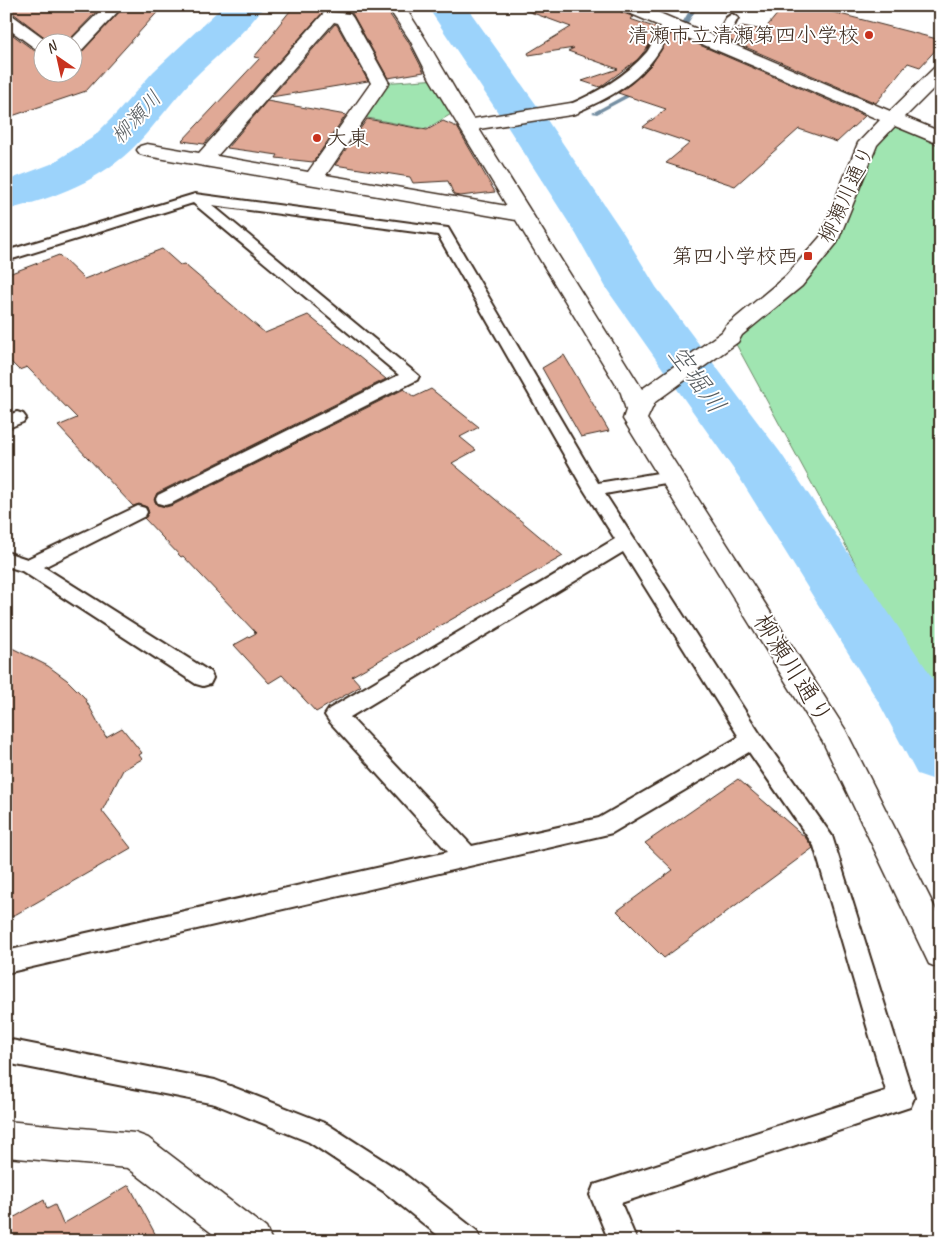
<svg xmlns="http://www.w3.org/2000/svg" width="947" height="1247" viewBox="0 0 947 1247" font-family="Caveat,'Klee One',sans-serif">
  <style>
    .green { fill: #a0e5b1; stroke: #6e8868 }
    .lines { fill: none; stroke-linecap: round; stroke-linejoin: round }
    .stream { fill: #758fa3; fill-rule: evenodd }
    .river { fill: #9cd3fb; fill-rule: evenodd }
    .building { fill: #e0a996; stroke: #3b2a1e }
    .lane-casing { stroke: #3b2a1e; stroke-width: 4 }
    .street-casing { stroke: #3b2a1e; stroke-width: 3 }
    .lane { fill: #fff; fill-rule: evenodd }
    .street { fill: #fff; fill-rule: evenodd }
    .poi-dot { fill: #c8321e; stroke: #fff; stroke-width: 2 }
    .labels { text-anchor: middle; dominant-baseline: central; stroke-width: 4; stroke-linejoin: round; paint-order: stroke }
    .far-poi-label { font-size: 21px; fill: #3b2a1e; stroke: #fff; text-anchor: end }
    .far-water-label { font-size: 21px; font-style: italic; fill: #585d60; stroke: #fff }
    .far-street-label { font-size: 21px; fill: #3b2a1e; stroke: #fff }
    .street-label { font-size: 25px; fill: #3b2a1e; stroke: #fff }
    .water-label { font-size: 26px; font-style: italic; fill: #585d60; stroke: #fff }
  </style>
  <rect width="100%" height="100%" fill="#fff"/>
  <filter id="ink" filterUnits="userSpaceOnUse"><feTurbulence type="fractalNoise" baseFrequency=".02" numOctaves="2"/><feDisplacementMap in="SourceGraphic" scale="10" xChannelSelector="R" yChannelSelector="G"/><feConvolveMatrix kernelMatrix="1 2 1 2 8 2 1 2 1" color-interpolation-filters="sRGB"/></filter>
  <g filter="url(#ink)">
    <!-- green -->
    <g class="green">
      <path d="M 439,79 L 453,113 L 426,129 L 357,116 L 380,83 Z"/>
      <path d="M 893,119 L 941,139 L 941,721 L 737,346 L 730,337 L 829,239 L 868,143 Z"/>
    </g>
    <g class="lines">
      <!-- stream -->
      <g class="stream">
        <path d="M 692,6 L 698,6 L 684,30 L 679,49 L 674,50 L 678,30 Z"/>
        <path d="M 638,88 L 641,90 L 640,91 L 597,114 L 592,113 Z"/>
      </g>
      <!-- river -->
      <g class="river">
        <path d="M 223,6 L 264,6 C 245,34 216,56 192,80 C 173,100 157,123 137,144 C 102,180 55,198 6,210 L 6,181 L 51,164 L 92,138 L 117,113 L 153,72 Z"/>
        <path d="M 427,6 L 466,6 L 545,117 L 624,234 L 656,287 L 780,452 L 926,668 L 941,693 L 941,782 L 917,774 L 878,701 L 739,477 L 608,291 L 576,234 L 507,126 Z"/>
      </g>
    </g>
    <!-- building -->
    <g class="building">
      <path d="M 6,6 L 102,6 L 67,42 L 51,42 L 13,13 L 6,12 Z"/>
      <path d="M 125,6 L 163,6 L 86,91 L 6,118 L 6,30 L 35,51 L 42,52 L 42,72 L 72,72 L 72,57 L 79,55 Z"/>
      <path d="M 294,6 L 384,6 L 408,41 L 424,72 L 388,78 L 352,13 L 324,11 L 204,144 L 182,141 L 260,58 L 254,57 L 276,31 L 274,31 Z"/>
      <path d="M 523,6 L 618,6 L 621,12 L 634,17 L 630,19 L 657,28 L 648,47 L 637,60 L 600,87 L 582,81 L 618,69 L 568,51 L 574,48 L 529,55 L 528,53 L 571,27 L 522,9 Z"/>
      <path d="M 784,6 L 809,6 L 941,40 L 941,44 L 920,67 L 908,63 L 876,103 L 729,40 L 731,35 L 742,26 L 764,30 Z"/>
      <path d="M 335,24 L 337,25 L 368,81 L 271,97 Z"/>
      <path d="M 671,33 L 674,34 L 865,116 L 837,142 L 799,129 L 735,186 L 666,163 L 690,143 L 643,127 L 666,109 L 618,93 L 632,83 L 652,64 Z"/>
      <path d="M 267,101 L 346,115 L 313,162 L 276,158 L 278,155 L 227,148 Z"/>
      <path d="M 367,119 L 427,130 L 443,121 L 457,127 L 495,192 L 460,196 L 454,195 L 448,181 L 413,183 L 410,177 L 335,165 Z"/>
      <path d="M 162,249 L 180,265 L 184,264 L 265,333 L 308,315 L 386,379 L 157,493 L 154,500 L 157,505 L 166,507 L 173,505 L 404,389 L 414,397 L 431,389 L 479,427 L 460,437 L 476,450 L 452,463 L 563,556 L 352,676 L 361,686 L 316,712 L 282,675 L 269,683 L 234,645 L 256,633 L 183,556 L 181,557 L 144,518 L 149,513 L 147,507 L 139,504 L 133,506 L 58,426 L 77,418 L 27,367 L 19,370 L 6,357 L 6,275 L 59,255 L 84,279 Z"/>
      <path d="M 564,355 L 609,431 L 581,437 L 542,368 Z"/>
      <path d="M 6,645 L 48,666 L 67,680 L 84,697 L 106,737 L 122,728 L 142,753 L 139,755 L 142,759 L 123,770 L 102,811 L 131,848 L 6,920 Z"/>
      <path d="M 738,779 L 805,837 L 813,848 L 664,958 L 617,911 L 673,870 L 645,843 Z"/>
      <path d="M 129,1185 L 159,1241 L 6,1241 L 6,1222 L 44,1200 L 47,1209 L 55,1205 L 63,1224 Z"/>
    </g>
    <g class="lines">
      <defs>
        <g id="lane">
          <path d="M 732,14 L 738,18 L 724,45 L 718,49 L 713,48 L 712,45 L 726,18 Z"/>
          <path d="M 668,20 L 674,24 C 655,65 633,86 592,105 C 584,109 575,114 566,112 L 564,109 L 566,106 C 597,93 625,77 647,52 C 654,43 657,23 668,20 Z"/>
          <path d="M 195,194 L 448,228 L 598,483 L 670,471 L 676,473 L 679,477 L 676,481 L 605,494 L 760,734 L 832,836 L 914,1098 L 910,1107 L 621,1203 L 637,1241 L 609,1241 L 590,1195 L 594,1185 L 886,1091 L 814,846 L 749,752 L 612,833 L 604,835 L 6,973 L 6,951 L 448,852 L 329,721 L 325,715 L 329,709 L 615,539 L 584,490 L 438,235 L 212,205 L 419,376 L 417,380 L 172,503 L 165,505 L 158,503 L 156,499 L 158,495 L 399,375 L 193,203 L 6,261 L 6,251 ZM 623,552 L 739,737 L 599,818 L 472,846 L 350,717 Z"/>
          <path d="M 17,412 L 23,414 L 26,418 L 23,422 L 6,429 L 6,416 Z"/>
          <path d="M 138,506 L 145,508 L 147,512 L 145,516 L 44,567 L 210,672 L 213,678 L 210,684 L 203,686 L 196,684 L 22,571 L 6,566 L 6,552 L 27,559 Z"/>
          <path d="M 6,1039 L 215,1080 L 327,1124 L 403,1173 L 477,1231 L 481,1241 L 445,1241 L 383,1191 L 309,1142 L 215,1104 L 6,1063 Z"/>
        </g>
        <g id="street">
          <path d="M 105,6 L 123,6 L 78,54 L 72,55 L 72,42 L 69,42 Z"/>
          <path d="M 387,6 L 404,6 C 429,42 449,81 473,119 L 571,103 L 578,105 L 580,109 L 578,113 L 571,115 L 479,129 L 642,389 L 722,332 L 726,326 L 786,276 L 820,237 L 858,143 L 880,120 L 622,10 L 620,6 L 643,6 L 890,111 L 935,67 L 941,66 L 941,81 L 905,117 L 941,132 L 941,145 L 895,126 L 877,145 L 837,243 L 802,286 L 742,335 L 738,342 L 655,402 L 647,419 L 845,729 L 941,920 L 941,969 L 929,964 L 823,742 L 623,419 L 626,410 L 621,393 L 516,220 L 147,156 L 140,154 L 137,150 L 140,146 L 147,144 L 199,153 L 324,13 L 330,12 L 350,14 L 353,18 L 389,83 L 326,175 L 507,206 L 430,79 L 410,40 ZM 334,22 L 338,23 L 371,83 L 308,172 L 217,156 Z"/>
          <path d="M 6,14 L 12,15 L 49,42 L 42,42 L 42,50 L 36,49 L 6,27 Z"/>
          <path d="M 6,1121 L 135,1133 L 148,1138 L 266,1228 L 272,1241 L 222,1241 L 128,1168 L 6,1157 Z"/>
        </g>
      </defs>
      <!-- lane casing -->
      <use href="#lane" class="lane-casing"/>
      <!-- street casing -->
      <use href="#street" class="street-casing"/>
      <!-- lane -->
      <use href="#lane" class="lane"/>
      <!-- street -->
      <use href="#street" class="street"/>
    </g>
  </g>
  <!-- markers -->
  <g class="poi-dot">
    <circle cx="869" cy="35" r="5"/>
    <circle cx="317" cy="138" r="5"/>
    <rect x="803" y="251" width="10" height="10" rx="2.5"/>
  </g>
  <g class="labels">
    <!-- far-poi labels -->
    <g class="far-poi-label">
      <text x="859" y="35">清瀬市立清瀬第四小学校</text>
      <text x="327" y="138" text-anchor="start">大東</text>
      <text x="798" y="256">第四小学校西</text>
    </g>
    <!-- far-water labels -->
    <g class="far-water-label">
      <text transform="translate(136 117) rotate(-47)">柳瀬川</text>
    </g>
    <!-- far-street labels -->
    <g class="far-street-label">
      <text transform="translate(846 194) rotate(-65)">柳瀬川通り</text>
    </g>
    <!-- street labels -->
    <g class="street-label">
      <text transform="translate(793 669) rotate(58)">柳瀬川通り</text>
    </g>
    <!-- water labels -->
    <g class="water-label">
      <text transform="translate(697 379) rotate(54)">空堀川</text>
    </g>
  </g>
  <!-- margin -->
  <rect width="947" height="1247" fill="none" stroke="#fff" stroke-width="25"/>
  <rect x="12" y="12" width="922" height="1222" fill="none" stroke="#3b2a1e" stroke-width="2" filter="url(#ink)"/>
  <!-- north arrow -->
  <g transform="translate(58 58) rotate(326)"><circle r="24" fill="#ffffff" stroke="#b1aaa5"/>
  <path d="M0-4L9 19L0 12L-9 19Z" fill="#c8321e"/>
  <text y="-8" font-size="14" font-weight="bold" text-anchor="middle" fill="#3b2a1e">N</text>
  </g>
</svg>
